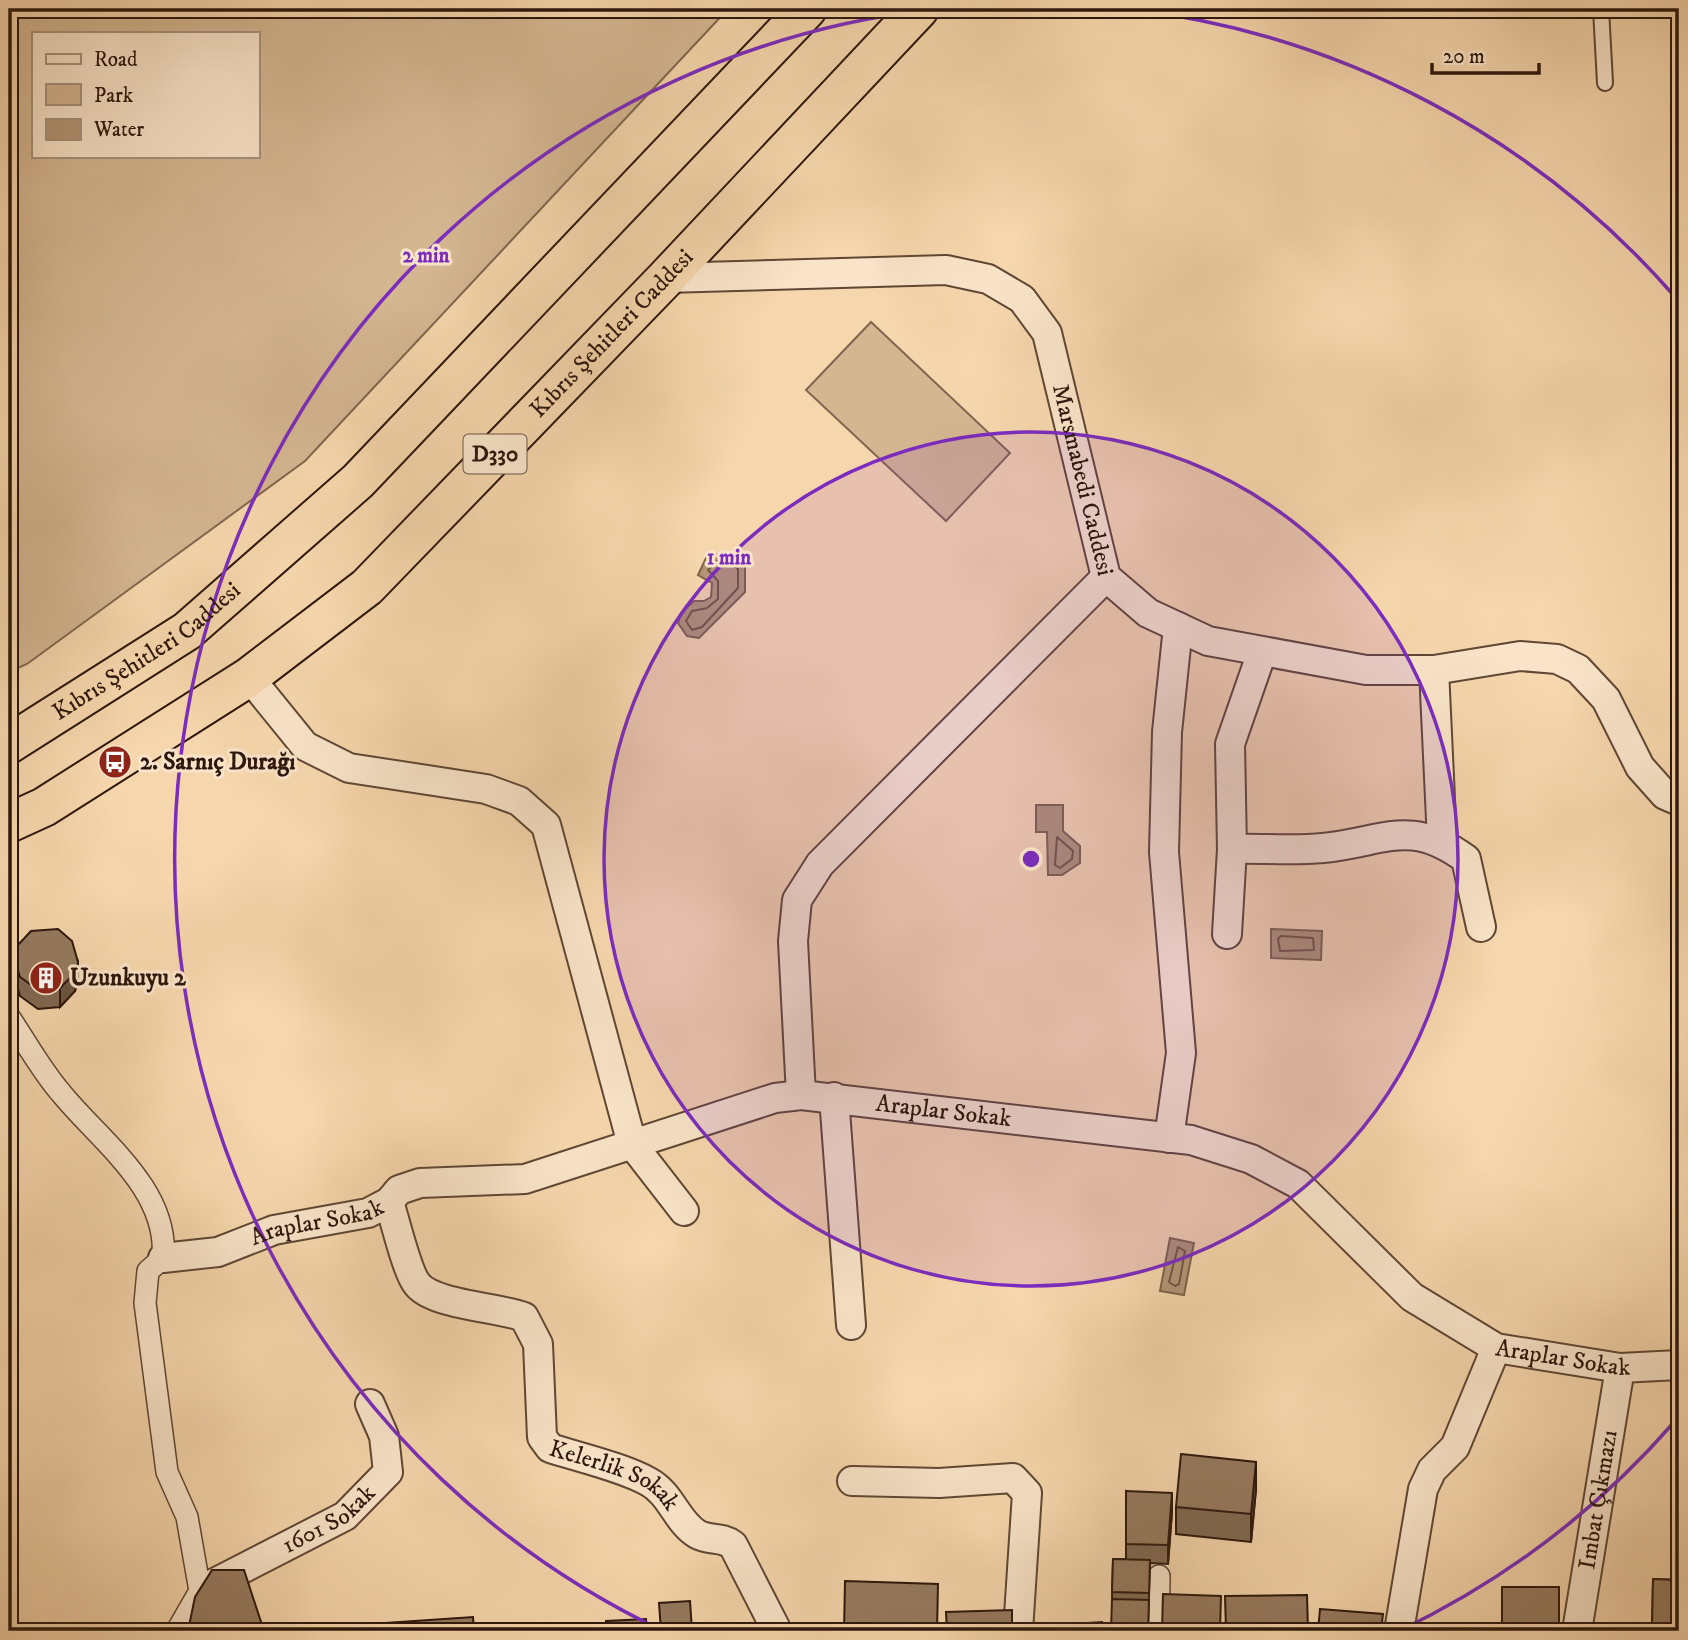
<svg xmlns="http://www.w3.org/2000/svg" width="1688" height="1640" viewBox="0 0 1688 1640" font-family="'IM FELL DW Pica',serif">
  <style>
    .green { fill: #d4b691; stroke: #80664e; stroke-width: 2; fill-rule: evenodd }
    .water { fill: #b29576; stroke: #7d634c; stroke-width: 2 }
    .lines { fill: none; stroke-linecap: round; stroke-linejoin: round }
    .shore { stroke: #705641; stroke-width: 2 }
    .service-casing { stroke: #5f4734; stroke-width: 18 }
    .pedestrian-casing { stroke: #5f4734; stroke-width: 24 }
    .minor-casing { stroke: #5f4734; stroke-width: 32 }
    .trunk-casing { stroke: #2d170c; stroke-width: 42 }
    .service { stroke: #f9e4c9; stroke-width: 14 }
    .pedestrian { stroke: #f9e4c9; stroke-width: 21 }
    .minor { stroke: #f9e4c9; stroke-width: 28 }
    .trunk { stroke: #f6d6ac; stroke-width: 38 }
    .wall { fill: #816952; stroke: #2d170c; stroke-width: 2 }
    .shaded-wall { fill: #695542; stroke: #2d170c; stroke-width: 2 }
    .building { fill: #967a5f; stroke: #2d170c; stroke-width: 2 }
    .ring { fill: none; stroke: #7b2cbf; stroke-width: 3.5 }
    .labels { text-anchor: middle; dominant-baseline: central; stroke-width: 6; stroke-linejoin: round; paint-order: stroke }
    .shield { fill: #f9e4c9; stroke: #6a5445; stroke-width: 2 }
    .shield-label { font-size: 23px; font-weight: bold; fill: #2d170c }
    .street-label { font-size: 24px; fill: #2d170c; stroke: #f9e4c9 }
    .poi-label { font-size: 24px; font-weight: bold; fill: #2d170c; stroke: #f9e4c9; text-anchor: start }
    .centre { fill: #7b2cbf; stroke: #f9e4c9; stroke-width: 3.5 }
    .ring-label { font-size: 21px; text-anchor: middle; font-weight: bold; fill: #7b2cbf; stroke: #f9e4c9; stroke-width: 6; stroke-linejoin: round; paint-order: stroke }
  </style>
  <rect width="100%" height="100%" fill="#f6d6ac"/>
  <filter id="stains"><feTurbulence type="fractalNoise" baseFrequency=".00286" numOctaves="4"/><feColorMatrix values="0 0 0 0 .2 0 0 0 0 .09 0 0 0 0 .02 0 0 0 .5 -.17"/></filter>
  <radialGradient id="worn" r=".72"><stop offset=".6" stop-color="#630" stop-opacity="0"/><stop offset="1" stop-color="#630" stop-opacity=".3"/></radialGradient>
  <!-- green -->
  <g class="green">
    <path d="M 9,9 L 728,9 L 305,461 L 27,664 L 9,672 ZM 33,33 L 257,33 L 257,156 L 33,156 Z"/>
    <path d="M 871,322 L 1010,453 L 946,521 L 806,390 Z"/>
  </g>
  <!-- water -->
  <g class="water">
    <path d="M 715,554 L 734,556 L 745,566 L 745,592 L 699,638 L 687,636 L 678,623 L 681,613 L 694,601 L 704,601 L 711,597 L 712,583 L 698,575 L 706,558 Z"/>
    <path d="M 1036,805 L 1063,805 L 1063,831 L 1080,846 L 1080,863 L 1062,875 L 1048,875 L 1047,832 L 1036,832 Z"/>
    <path d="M 1271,929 L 1322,931 L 1321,960 L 1271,958 Z"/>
    <path d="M 1170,1238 L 1194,1243 L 1184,1295 L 1160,1291 Z"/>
  </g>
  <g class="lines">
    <!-- shore -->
    <g class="shore">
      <path d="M 717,561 L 731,563 L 738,569 L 738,588 L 702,627 L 692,630 L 686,621 L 692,611 L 707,608 L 718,599 L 718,581 L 708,570 Z"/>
      <path d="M 1057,837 L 1073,851 L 1072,859 L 1060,868 L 1055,865 Z"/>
      <path d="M 1281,936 L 1313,938 L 1314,950 L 1280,951 L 1278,939 Z"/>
      <path d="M 1178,1247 L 1185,1251 L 1179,1284 L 1175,1286 L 1169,1282 Z"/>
    </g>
    <defs>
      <path id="service" d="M 1601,9 L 1605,83"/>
      <g id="pedestrian">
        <path d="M 9,1017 C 26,1042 41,1070 61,1093 C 100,1141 169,1189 163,1258 L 148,1271 L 145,1303 L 167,1472 L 187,1517 L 200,1591 L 177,1631"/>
        <path d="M 1158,1631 L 1159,1576"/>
      </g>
      <g id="minor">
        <path id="s1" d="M 666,278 L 946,270 L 988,279 L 1022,299 L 1047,333 L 1106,577 L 1148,613 L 1208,641 L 1366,670 L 1434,670 L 1520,656 L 1557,659 L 1578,669 L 1606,699 L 1640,767 L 1665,795 L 1679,801"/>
        <path d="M 1434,670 L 1442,841"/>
        <path d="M 249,677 L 305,746 L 349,768 L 486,789 L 519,801 L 546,825 L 632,1144 L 684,1211"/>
        <path d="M 1232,849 C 1262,848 1293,851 1323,848 C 1385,842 1409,817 1466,859 L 1481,927"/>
        <path d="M 1227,934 L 1232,849 L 1230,744 L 1262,652"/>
        <path d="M 801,1095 L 793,941 L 797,900 L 820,864 L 1106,577"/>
        <path d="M 834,1097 L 851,1325"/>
        <path d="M 1169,1138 L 1181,1053 L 1164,852 L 1167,732 L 1178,627"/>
        <path id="s2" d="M 389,1202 C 395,1220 407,1272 417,1284 C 433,1305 498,1307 524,1317 L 538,1344 L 542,1437 L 550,1448 C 578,1457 625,1468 649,1482 C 671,1494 677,1522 697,1534 C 709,1541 721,1536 733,1545 L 777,1631"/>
        <path id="s3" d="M 163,1258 L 218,1252 L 274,1230 L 368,1213 L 389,1202 L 399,1190 L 420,1183 L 525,1179 L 775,1098 L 801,1095 L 1191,1140 L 1251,1159 L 1298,1184 L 1412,1297 L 1496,1348 L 1620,1368 L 1679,1365"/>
        <path d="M 852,1481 L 939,1483 L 1013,1478 L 1027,1493 L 1018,1631"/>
        <path id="s4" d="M 205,1588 L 345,1516 L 388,1472 L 384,1436 L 370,1404"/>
        <path d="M 1399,1631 L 1423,1489 L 1432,1470 L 1455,1447 L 1496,1348"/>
        <path id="s5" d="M 1577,1631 L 1620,1368"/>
      </g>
      <g id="trunk">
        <path id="s6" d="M 9,744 L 187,631 L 358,481 L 807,9"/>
        <path id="s7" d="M 9,823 L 44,807 L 249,677 L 367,587 L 666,278 L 919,9"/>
      </g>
    </defs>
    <!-- service casing -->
    <use href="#service" class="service-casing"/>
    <!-- pedestrian casing -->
    <use href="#pedestrian" class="pedestrian-casing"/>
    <!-- minor casing -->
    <use href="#minor" class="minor-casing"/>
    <!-- trunk casing -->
    <use href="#trunk" class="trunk-casing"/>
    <!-- service -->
    <use href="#service" class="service"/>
    <!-- pedestrian -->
    <use href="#pedestrian" class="pedestrian"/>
    <!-- minor -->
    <use href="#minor" class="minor"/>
    <!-- trunk -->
    <use href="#trunk" class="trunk"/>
  </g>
  <!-- wall -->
  <g class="wall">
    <path d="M 14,957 L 78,981 L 75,991 L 60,1007 L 38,1009 L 20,996 L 14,975 Z"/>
    <path d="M 1256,1489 L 1251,1542 L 1176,1534 L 1176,1507 Z"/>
    <path d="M 1126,1491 L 1172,1512 L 1168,1564 L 1150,1563 L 1148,1631 L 1112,1599 L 1113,1559 L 1126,1559 Z"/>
    <path d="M 1653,1579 L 1679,1580 L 1678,1631 L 1652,1631 Z"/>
  </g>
  <!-- shaded-wall -->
  <g class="shaded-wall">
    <path d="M 78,962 L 78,981 L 75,991 L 60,1007 L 60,988 Z"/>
    <path d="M 1256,1462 L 1256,1489 L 1251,1542 L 1251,1514 Z"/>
    <path d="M 1172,1493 L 1172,1512 L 1168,1564 L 1168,1545 Z"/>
  </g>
  <!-- building -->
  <g class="building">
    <path d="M 58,929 L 72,941 L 78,962 L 75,973 L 60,988 L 38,990 L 20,977 L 14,957 L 17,946 L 31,931 Z"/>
    <path d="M 1181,1454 L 1256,1462 L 1251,1514 L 1176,1507 Z"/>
    <path d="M 1126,1491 L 1172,1493 L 1168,1545 L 1126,1544 Z"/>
    <path d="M 1113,1559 L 1150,1560 L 1149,1593 L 1112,1592 Z"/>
    <path d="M 212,1570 L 244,1570 L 264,1631 L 188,1631 L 195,1597 Z"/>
    <path d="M 1653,1579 L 1679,1580 L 1678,1626 L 1652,1626 Z"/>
    <path d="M 845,1581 L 938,1584 L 937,1631 L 844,1631 Z"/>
    <rect x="1502" y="1587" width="57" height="44"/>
    <path d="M 1163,1594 L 1221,1596 L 1220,1631 L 1162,1631 Z"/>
    <path d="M 1307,1595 L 1308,1631 L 1226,1631 L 1225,1596 Z"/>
    <path d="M 1112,1599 L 1149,1600 L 1148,1631 L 1111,1631 Z"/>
    <path d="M 690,1601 L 692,1631 L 661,1631 L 659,1603 Z"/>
    <path d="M 1320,1609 L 1383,1614 L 1381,1631 L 1318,1631 Z"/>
    <path d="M 1012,1610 L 1012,1631 L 947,1631 L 946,1612 Z"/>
    <path d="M 473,1617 L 474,1631 L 341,1631 L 341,1626 Z"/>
    <path d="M 646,1619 L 646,1631 L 606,1631 L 606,1621 Z"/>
    <path d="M 1102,1622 L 1102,1631 L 1073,1631 L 1073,1624 Z"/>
    <path d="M 560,1624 L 560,1631 L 497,1631 L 496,1625 Z"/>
    <rect x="1023" y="1625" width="46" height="6"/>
  </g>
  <!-- distance rings -->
  <circle cx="1031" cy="859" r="427" fill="#7b2cbf" fill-opacity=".12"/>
  <g class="ring">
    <circle cx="1031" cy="859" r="427"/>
    <path d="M1676 1420A855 855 0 0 1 1399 1631M663 1631A855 855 0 0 1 934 9M1128 9A855 855 0 0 1 1676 298"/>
  </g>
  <!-- icons -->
  <defs>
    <symbol id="bus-disc" viewBox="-11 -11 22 22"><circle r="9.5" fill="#8f2418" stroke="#f9e4c9"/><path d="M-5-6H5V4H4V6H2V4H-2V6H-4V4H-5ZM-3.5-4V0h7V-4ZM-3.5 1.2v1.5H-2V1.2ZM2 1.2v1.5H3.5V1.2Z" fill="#fff"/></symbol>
    <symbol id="building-disc" viewBox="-11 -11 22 22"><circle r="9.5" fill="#8f2418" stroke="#f9e4c9"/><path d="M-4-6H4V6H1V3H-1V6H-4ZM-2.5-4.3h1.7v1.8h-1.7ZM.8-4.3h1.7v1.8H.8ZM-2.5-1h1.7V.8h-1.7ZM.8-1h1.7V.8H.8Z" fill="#fff"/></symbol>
  </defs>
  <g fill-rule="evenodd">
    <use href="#bus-disc" x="96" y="743" width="38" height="38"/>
    <use href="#building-disc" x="27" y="959" width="38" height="38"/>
  </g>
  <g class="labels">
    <!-- shield labels -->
    <rect class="shield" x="463.5" y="434.5" width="63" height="39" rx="5"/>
    <g class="shield-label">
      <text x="495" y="454">D330</text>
    </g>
    <!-- street labels -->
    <g class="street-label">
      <text stroke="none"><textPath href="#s7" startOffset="782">Kıbrıs Şehitleri Caddesi</textPath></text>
      <text stroke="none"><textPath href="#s1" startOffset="556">Marsmabedi Caddesi</textPath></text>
      <text stroke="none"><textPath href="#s6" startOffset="166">Kıbrıs Şehitleri Caddesi</textPath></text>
      <text stroke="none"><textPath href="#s3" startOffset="810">Araplar Sokak</textPath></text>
      <text stroke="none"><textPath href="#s3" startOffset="159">Araplar Sokak</textPath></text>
      <text stroke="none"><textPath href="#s3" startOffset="1502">Araplar Sokak</textPath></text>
      <text stroke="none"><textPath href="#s2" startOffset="408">Kelerlik Sokak</textPath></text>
      <text stroke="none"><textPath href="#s5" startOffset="133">Imbat Çıkmazı</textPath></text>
      <text stroke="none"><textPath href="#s4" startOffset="142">1601 Sokak</textPath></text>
    </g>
    <!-- poi labels -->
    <g class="poi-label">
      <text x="140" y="762">2. Sarnıç Durağı</text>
      <text x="70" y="978">Uzunkuyu 2</text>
    </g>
  </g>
  <circle cx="1031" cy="859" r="10" class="centre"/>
  <g class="ring-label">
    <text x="426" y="262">2 min</text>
    <text x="729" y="564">1 min</text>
  </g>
  <!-- margin -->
  <rect width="1688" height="1640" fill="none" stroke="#f6d6ac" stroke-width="35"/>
  <rect x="10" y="10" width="1667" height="1619" fill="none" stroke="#2d170c" stroke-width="3.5"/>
  <rect x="18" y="18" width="1653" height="1605" fill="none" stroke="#2d170c" stroke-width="2"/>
  <!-- legend -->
  <rect x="32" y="32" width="228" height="126" fill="#f9e4c9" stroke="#a7927d" stroke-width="2"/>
  <rect x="46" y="54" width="35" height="10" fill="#f9e4c9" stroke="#a7927d" stroke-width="2"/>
  <text x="94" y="66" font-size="21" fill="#2d170c">Road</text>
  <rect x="46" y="84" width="35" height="21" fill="#d4b691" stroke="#a7927d" stroke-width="2"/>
  <text x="94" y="102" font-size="21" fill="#2d170c">Park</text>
  <rect x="46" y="119" width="35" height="21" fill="#b29576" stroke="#a7927d" stroke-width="2"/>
  <text x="94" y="136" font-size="21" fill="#2d170c">Water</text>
  <!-- scale -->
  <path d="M1432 63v10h107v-10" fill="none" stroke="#2d170c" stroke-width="3.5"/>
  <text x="1443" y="63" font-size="21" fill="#2d170c" stroke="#f9e4c9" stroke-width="5" paint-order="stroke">20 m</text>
  <rect width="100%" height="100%" filter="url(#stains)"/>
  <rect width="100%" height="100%" fill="url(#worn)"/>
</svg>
